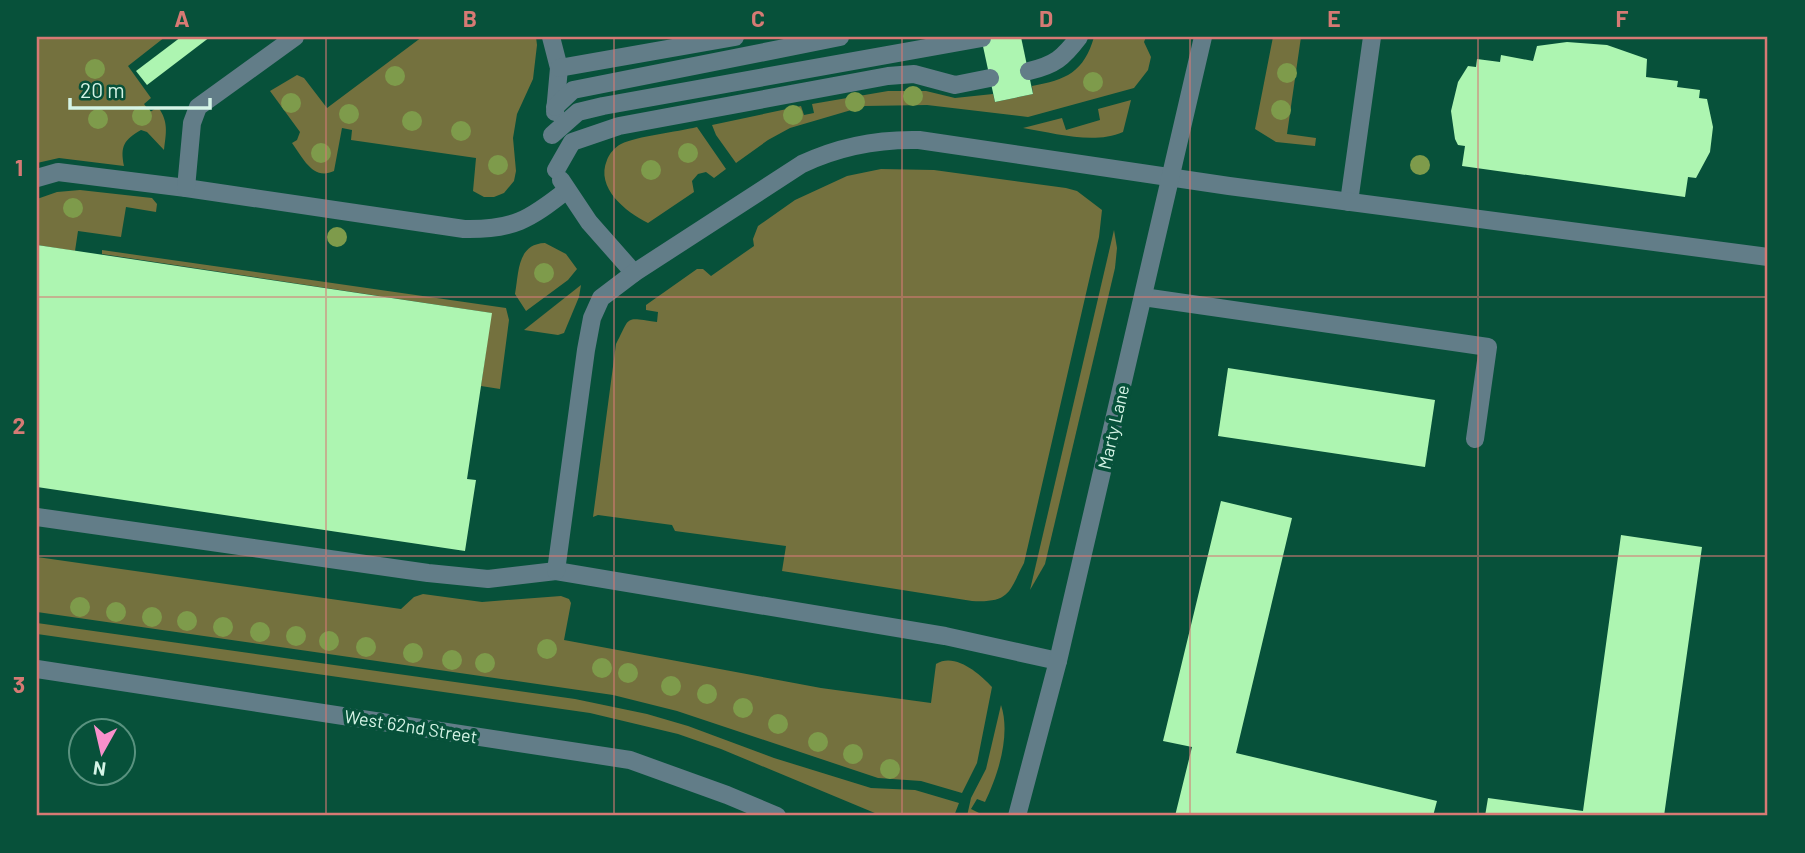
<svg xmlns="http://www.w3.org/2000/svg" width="1805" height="853" viewBox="0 0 1805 853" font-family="Barlow,sans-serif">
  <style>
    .green { fill: #74713e }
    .building { fill: #adf5b1 }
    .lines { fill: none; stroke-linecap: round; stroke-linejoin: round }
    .service { stroke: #627d88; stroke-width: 18 }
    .minor { stroke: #627d88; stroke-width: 18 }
    .tree { fill: #7e9b4b }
    .grid { fill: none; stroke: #d67a74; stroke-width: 2; stroke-opacity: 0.55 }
    .labels { text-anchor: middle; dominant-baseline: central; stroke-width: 7; stroke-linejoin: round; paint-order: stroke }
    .street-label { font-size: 18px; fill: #d5f4e6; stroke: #07513a }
    .neatline { fill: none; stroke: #d67a74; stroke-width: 2.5 }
    .grid-label { font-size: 23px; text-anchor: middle; font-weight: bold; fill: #d67a74 }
  </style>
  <rect width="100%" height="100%" fill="#07513a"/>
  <!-- green -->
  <g class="green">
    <path d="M 37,37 L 165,37 L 128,66 L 151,98 L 144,104 L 150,112 L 158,107 C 169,122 166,133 164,150 L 147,132 L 141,130 C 124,140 120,146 124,166 L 59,158 L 37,163 Z"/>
    <path d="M 422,37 L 536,37 L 537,45 L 533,79 L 517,114 L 513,138 L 516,171 L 514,181 L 504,193 L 494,197 L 484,197 L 473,191 L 476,158 L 351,140 L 352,130 L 342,128 L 334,171 C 313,181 303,158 292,143 L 297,140 L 300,132 L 270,91 L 297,75 L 304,78 L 327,108 Z"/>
    <path d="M 1094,37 L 1146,37 L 1144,42 L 1151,57 L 1148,70 L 1134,88 L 1028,117 L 927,105 L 865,106 L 790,128 L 768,140 L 736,163 L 716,135 L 712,125 L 801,106 L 804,115 L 814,113 L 812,104 L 888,91 L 926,91 L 955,98 L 993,94 L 995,102 L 1033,94 L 1032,86 C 1066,80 1084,72 1094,37 Z"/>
    <path d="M 1273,37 L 1301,37 L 1287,134 L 1316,138 L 1315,146 L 1276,142 L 1255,129 Z"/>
    <path d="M 1131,100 L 1123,132 C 1093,145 1055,133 1023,128 L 1062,118 L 1066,130 L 1100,120 L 1098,109 Z"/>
    <path d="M 697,127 L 726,169 L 714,178 L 706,172 L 698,174 L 692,181 L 694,192 L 648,223 C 626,212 595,188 607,160 C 609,154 615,147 621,144 C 637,136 677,132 697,127 Z"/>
    <path d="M 881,169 L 934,170 L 1066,188 L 1077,191 L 1102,210 L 1099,237 L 1024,563 C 1009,591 1011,603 972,601 L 782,571 L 786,546 L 675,531 L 672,525 L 598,515 L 593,517 L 616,344 C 631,316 623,317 657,322 L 658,312 L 646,310 L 646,305 L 697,269 L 703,269 L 711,276 L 754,246 L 753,239 L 758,226 L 795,200 L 847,176 Z"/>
    <path d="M 80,190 L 152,198 L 157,204 L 156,212 L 126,207 L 121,237 L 78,231 L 75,251 L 37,245 L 37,199 L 57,192 Z"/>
    <path d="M 1114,230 L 1117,248 L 1115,268 L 1045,564 L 1030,590 Z"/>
    <path d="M 545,243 L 566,254 L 577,269 L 568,280 L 526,311 L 515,294 C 519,272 517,244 545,243 Z"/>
    <path d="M 102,250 L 506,308 L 509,320 L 500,389 L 481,386 L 491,313 L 102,254 Z"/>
    <path d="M 581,285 L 579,297 L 564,333 L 558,335 L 524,330 Z"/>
    <path d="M 37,557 L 401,609 L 414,597 L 423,594 L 482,602 L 561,596 L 569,599 L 571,603 L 564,640 L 821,688 L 931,703 L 936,664 C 955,652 980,674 992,687 L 977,763 L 962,793 L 921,781 L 878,778 L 677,711 L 613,695 L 37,612 Z"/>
    <path d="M 37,623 L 575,699 L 647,714 L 688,726 L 774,758 L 871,788 L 915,790 L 959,803 L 954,816 L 882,816 L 721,749 L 678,734 L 590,713 L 37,634 Z"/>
    <path d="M 1001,705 C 1011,735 998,775 985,802 L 977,799 L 971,809 L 979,813 L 977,816 L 967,816 L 971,798 L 986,769 Z"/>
  </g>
  <!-- building -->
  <g class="building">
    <path d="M 181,37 L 210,37 L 147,85 L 136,71 Z"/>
    <path d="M 981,37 L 1021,37 L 1033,94 L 995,102 Z"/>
    <path d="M 1567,42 L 1607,45 L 1647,59 L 1646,77 L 1678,81 L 1677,87 L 1700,90 L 1699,98 L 1707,99 L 1713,127 L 1710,152 L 1696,178 L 1688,177 L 1685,197 L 1462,166 L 1465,146 L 1458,145 L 1455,139 L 1451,111 L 1458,82 L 1468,66 L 1476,67 L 1477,59 L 1500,62 L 1501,55 L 1533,61 L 1537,46 Z"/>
    <path d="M 37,245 L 492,313 L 467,479 L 476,480 L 465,551 L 37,487 Z"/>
    <path d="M 1228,368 L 1435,400 L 1425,467 L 1218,436 Z"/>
    <path d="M 1221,501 L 1292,518 L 1236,753 L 1437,801 L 1433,816 L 1175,816 L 1192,747 L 1163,741 Z"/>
    <path d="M 1621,535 L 1702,547 L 1664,816 L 1485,816 L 1488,798 L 1583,811 Z"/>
  </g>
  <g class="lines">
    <!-- service -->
    <g class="service">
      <path d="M 551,37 L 559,68 L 555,112"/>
      <path d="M 559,68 L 735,37"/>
      <path d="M 1029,71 C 1055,65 1063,58 1079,37"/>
      <path d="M 555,107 L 573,90 L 840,37"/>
      <path d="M 552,135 L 578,112 L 603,106 L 982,38"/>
      <path d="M 556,170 L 572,142 L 619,126 L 888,76 L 914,74 L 955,85 L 990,78"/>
      <path d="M 37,178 L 58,172 L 186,188 L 464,229 C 513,230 529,220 567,190"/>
      <path d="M 561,180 L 589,222 L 634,273"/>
      <path d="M 186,188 L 192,123 L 198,107 L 295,37"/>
      <path d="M 1349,202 L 1372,37"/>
      <path d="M 1143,297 L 1488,347 L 1475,439"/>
      <path d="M 37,517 L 428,573 L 488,579 L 556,571 L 945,636 L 1058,661"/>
      <path d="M 556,571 L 586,350 L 592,318 L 601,298 L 634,273 L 802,164 C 840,146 877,139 919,140 L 1229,186 L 1768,257"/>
    </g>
    <!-- minor -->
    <g class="minor">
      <path d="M 37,669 L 630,760 L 727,795 L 777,816"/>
      <path d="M 1017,816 L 1058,661 L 1203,37"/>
    </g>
  </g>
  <!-- trees -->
  <g class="tree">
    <circle cx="95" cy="69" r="10"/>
    <circle cx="1287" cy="73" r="10"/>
    <circle cx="395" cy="76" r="10"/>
    <circle cx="1093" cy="82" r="10"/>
    <circle cx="913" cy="96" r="10"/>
    <circle cx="855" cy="102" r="10"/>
    <circle cx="291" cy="103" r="10"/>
    <circle cx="1281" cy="110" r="10"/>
    <circle cx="349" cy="114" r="10"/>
    <circle cx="793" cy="115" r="10"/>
    <circle cx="142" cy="116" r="10"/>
    <circle cx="98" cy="119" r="10"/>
    <circle cx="412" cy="121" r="10"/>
    <circle cx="461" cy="131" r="10"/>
    <circle cx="321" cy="153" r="10"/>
    <circle cx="688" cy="153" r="10"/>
    <circle cx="498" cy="165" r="10"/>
    <circle cx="1420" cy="165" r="10"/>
    <circle cx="651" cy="170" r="10"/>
    <circle cx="73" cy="208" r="10"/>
    <circle cx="337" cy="237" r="10"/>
    <circle cx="544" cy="273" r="10"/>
    <circle cx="80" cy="607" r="10"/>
    <circle cx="116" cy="612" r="10"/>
    <circle cx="152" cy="617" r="10"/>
    <circle cx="187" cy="621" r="10"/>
    <circle cx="223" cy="627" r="10"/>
    <circle cx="260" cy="632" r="10"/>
    <circle cx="296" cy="636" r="10"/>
    <circle cx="329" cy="641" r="10"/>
    <circle cx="366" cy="647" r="10"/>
    <circle cx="547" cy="649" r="10"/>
    <circle cx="413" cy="653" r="10"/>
    <circle cx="452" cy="660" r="10"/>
    <circle cx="485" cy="663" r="10"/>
    <circle cx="602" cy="668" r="10"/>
    <circle cx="628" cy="673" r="10"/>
    <circle cx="671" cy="686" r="10"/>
    <circle cx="707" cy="694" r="10"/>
    <circle cx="743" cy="708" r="10"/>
    <circle cx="778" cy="724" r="10"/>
    <circle cx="818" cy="742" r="10"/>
    <circle cx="853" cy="754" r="10"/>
    <circle cx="890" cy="769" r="10"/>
  </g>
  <!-- grid -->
  <path class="grid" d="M 326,37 L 326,816M 614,37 L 614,816M 902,37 L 902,816M 1190,37 L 1190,816M 1478,37 L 1478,816M 37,297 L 1768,297M 37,556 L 1768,556"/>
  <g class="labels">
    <!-- street labels -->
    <g class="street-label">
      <text transform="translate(1113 427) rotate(-77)">Marty Lane</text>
      <text transform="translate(411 726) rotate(9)">West 62nd Street</text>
    </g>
  </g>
  <!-- border -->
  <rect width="1805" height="853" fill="none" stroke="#07513a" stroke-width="77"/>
  <!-- north arrow -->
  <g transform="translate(102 752) rotate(188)"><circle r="33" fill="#07513a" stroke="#59927f" stroke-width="2"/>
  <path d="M0-5L12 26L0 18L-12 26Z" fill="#f890cb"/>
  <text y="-10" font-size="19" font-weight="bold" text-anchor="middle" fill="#d5f4e6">N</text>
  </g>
  <!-- scale -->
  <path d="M70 98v10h140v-10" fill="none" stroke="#d5f4e6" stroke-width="3.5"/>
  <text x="80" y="98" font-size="21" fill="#d5f4e6" stroke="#07513a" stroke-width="5" paint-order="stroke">20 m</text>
  <rect x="38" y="38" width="1728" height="776" class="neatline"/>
  <g class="grid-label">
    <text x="182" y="27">A</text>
    <text x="470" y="27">B</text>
    <text x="758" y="27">C</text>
    <text x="1046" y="27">D</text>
    <text x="1334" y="27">E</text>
    <text x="1622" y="27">F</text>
    <text x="19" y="176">1</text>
    <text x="19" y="434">2</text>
    <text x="19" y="693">3</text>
  </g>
</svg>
